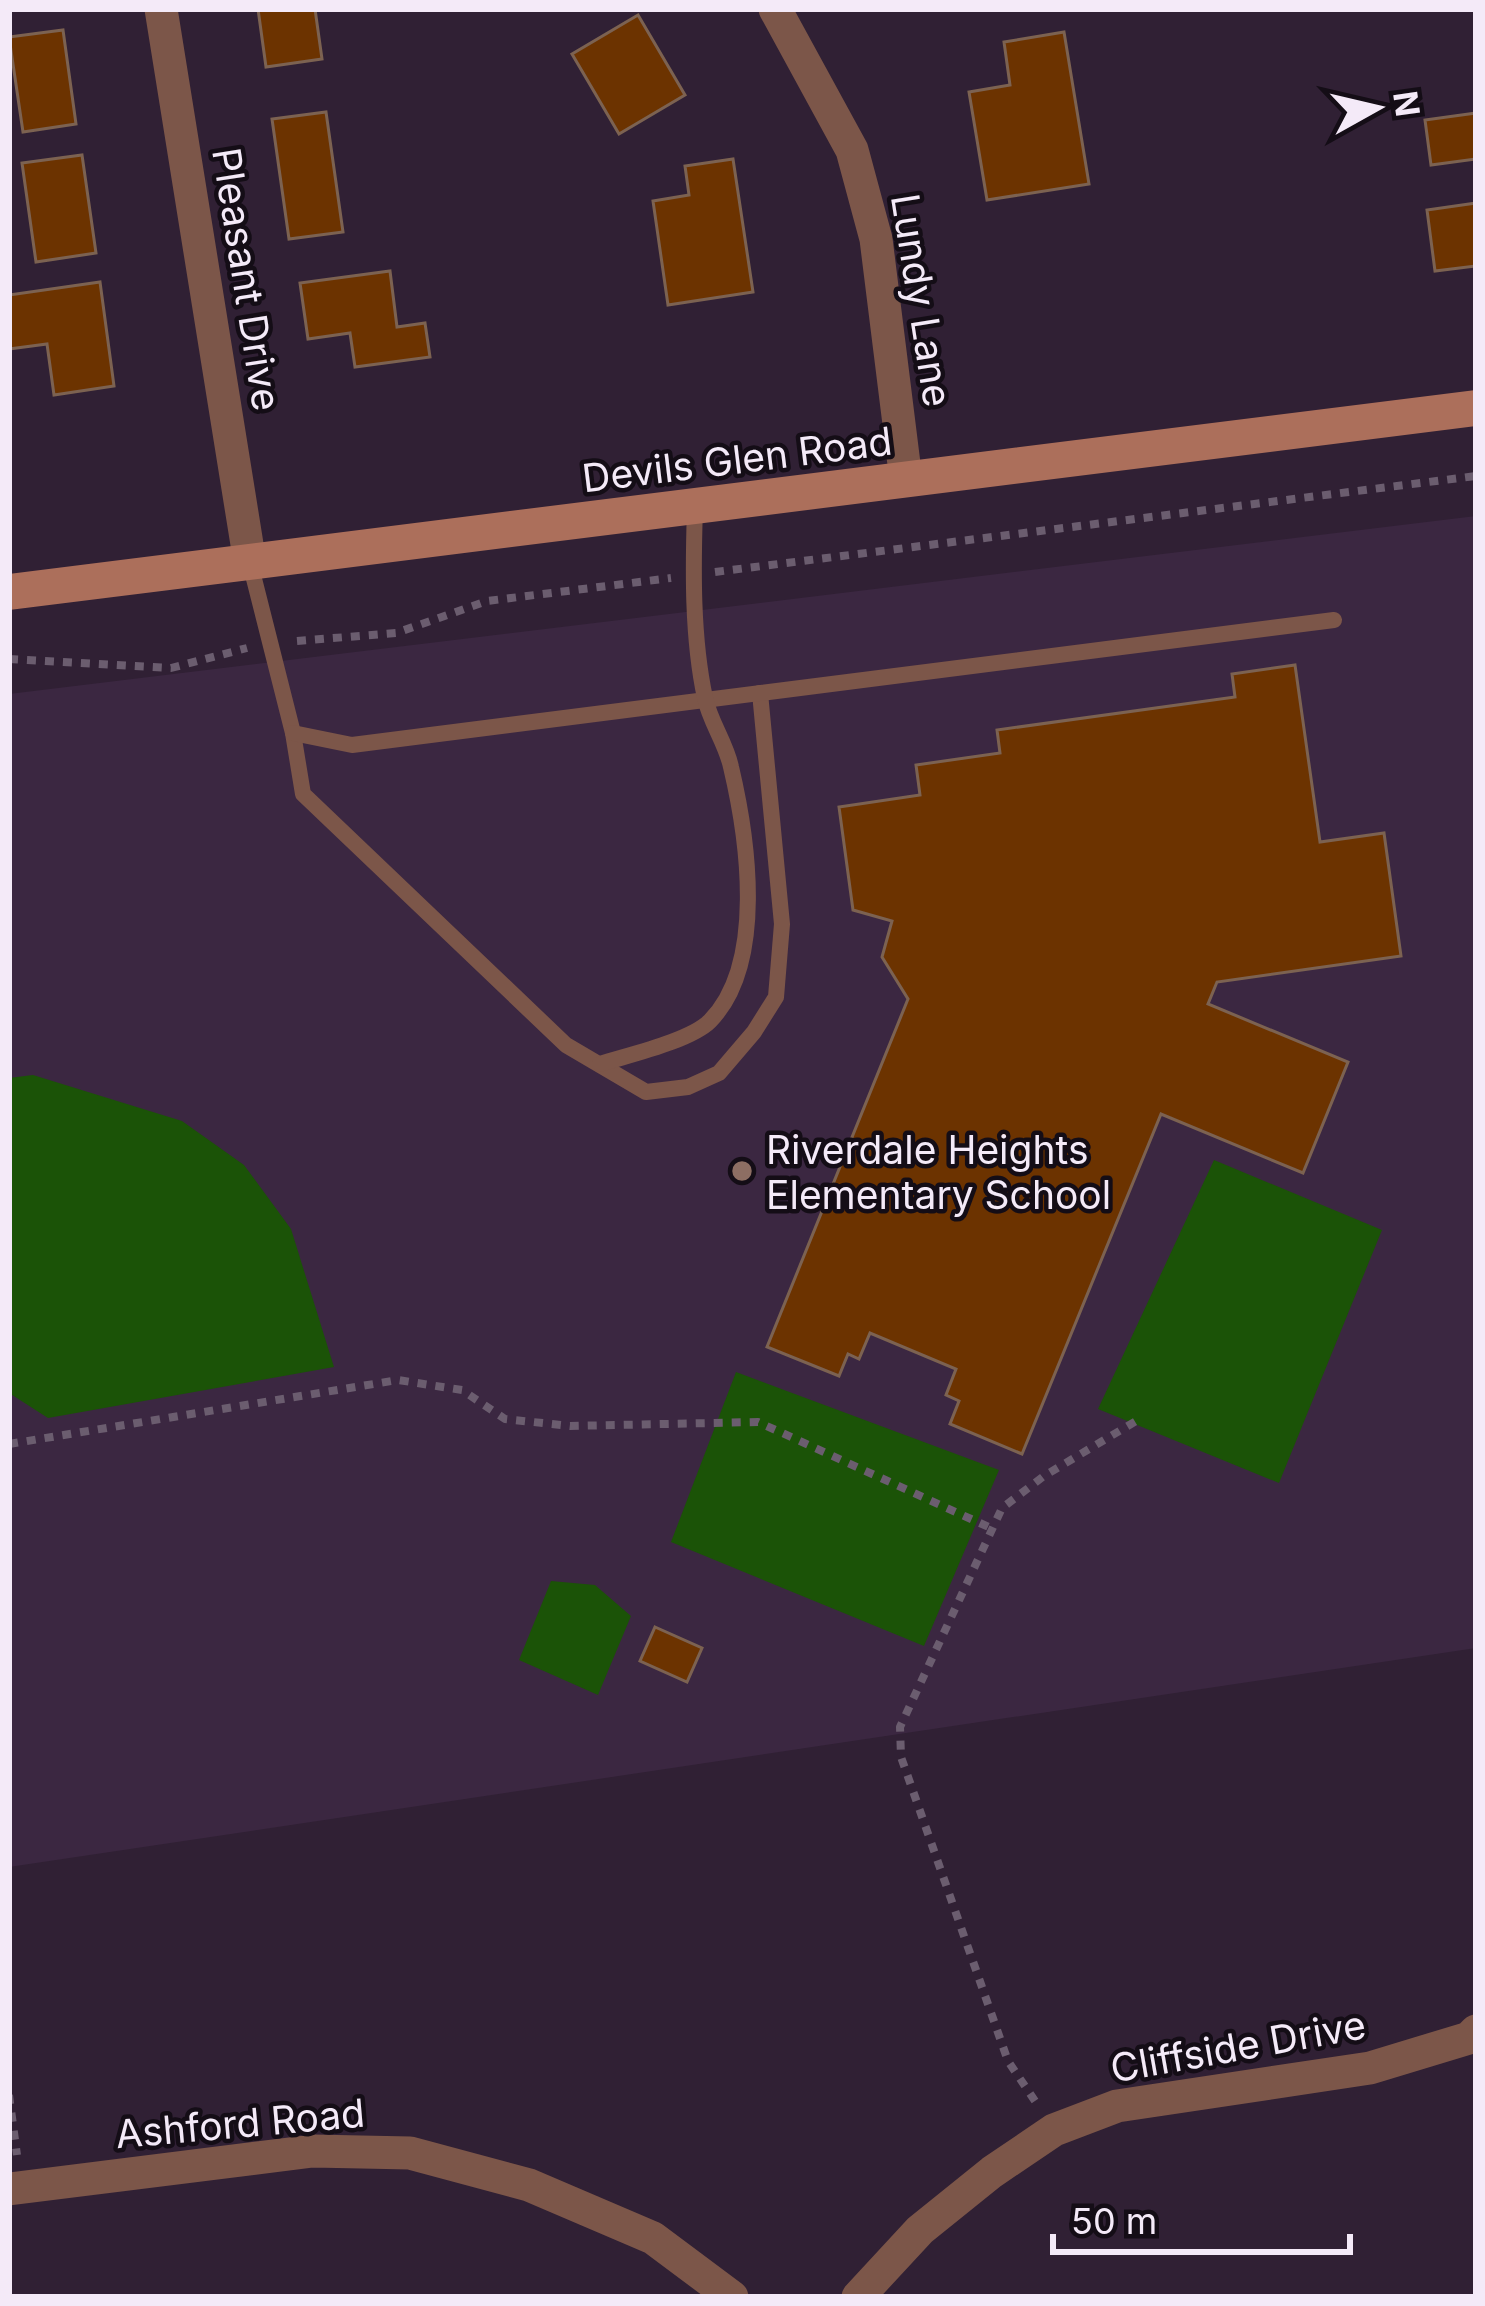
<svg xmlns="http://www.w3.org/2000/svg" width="1485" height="2306" viewBox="0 0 1485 2306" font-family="Inter,sans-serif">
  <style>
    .built { fill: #3b2741 }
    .green { fill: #1b5307 }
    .building { fill: #6c3300; stroke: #7c6251; stroke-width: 3 }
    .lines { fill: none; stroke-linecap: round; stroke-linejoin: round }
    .path { stroke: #6b5d6f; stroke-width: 8; stroke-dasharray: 9 9; stroke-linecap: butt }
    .lane { stroke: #7c5649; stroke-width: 16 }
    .street { stroke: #7c5649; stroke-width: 33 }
    .secondary { stroke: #ac6f5b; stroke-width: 36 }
    .education-dot { fill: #8d6e63; stroke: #140d16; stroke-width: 4.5 }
    .labels { text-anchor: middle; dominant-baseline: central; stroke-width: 9; stroke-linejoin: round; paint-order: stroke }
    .street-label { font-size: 39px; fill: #f4eaf8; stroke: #140d16 }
    .poi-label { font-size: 39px; fill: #f4eaf8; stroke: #140d16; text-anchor: start }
  </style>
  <rect width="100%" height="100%" fill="#302034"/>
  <!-- built -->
  <path class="built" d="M 1476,516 L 1476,1648 L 9,1867 L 9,694 Z"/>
  <!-- green -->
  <g class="green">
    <path d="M 33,1075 L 182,1121 L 244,1165 L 291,1229 L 334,1367 L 48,1418 L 9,1393 L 9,1078 Z"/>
    <path d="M 1214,1160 L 1382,1230 L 1279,1483 L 1098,1409 Z"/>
    <path d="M 736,1372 L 999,1470 L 924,1646 L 671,1542 Z"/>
    <path d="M 551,1581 L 595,1585 L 631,1616 L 598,1695 L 519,1660 Z"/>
  </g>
  <!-- building -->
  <g class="building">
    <path d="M 258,9 L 315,9 L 322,59 L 266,67 Z"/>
    <path d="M 638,15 L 685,95 L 619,134 L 572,54 Z"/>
    <path d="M 63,30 L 76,124 L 23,132 L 9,37 Z"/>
    <path d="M 1064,32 L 1089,184 L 987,200 L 969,92 L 1010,85 L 1004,42 Z"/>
    <path d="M 326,112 L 343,232 L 289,239 L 272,119 Z"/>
    <path d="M 1476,113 L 1476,159 L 1431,165 L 1425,120 Z"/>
    <path d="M 82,155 L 96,253 L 36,262 L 22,163 Z"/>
    <path d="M 733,159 L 753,292 L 668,305 L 653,201 L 689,195 L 685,166 Z"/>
    <path d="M 1476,203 L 1476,266 L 1435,271 L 1427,210 Z"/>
    <path d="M 390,271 L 397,327 L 425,323 L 430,357 L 355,367 L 350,333 L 308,339 L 300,283 Z"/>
    <path d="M 100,282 L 114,386 L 54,395 L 47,344 L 9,349 L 9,295 Z"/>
    <path d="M 1295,665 L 1320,842 L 1384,833 L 1401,956 L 1217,982 L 1208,1004 L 1348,1062 L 1303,1173 L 1161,1114 L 1022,1454 L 950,1424 L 959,1401 L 946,1395 L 956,1369 L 870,1333 L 859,1359 L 848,1354 L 839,1376 L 767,1347 L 908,999 L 882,957 L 892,921 L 853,910 L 839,807 L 920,795 L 916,765 L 1000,753 L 997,730 L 1235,697 L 1232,674 Z"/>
    <path d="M 655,1627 L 702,1648 L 687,1682 L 640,1661 Z"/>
  </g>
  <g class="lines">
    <!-- path -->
    <g class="path">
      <path d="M 715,572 L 1476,476"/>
      <path d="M 297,641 L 396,633 L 487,601 L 671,578"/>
      <path d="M 9,659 L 171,668 L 247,648"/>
      <path d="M 9,1444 L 398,1380 L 462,1390 L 505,1419 L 570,1426 L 758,1422 L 993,1529"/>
      <path d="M 9,2095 L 17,2155"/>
      <path d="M 1035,2101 L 1008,2061 L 901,1757 L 900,1727 L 1002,1508 L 1044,1476 L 1136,1421"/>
    </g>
    <!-- lane -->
    <g class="lane">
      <path d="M 250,563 L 293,733 L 303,794 L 566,1045 L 646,1092 L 688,1087 L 719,1073 L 754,1032 L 776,997 L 782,924 L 760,693"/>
      <path d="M 293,733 L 352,745 L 1334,620"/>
      <path d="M 600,1064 C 628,1055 690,1041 710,1021 C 766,964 748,839 731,767 C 726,743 710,722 705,698 C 692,637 693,569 695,507"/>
    </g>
    <!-- street -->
    <g class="street">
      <path d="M 161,9 L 250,563"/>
      <path d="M 775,9 L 852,150 L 876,239 L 906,480"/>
      <path d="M 9,2189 L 313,2151 L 410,2153 L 529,2185 L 653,2238 L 732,2297"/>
      <path d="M 858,2297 L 920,2230 L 992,2172 L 1054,2130 L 1117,2106 L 1370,2068 L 1469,2038 L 1476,2031"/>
    </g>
    <!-- secondary -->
    <path class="secondary" d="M 9,592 L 1476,408"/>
  </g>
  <!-- markers -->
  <circle class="education-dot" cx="742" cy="1171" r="12"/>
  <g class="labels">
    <!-- street labels -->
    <g class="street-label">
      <text transform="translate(247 279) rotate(81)">Pleasant Drive</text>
      <text transform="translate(922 300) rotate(81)">Lundy Lane</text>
      <text transform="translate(737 459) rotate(-7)">Devils Glen Road</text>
      <text transform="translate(1238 2046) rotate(-10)">Cliffside Drive</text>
      <text transform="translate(240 2123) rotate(-5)">Ashford Road</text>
    </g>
    <!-- poi labels -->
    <g class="poi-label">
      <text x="766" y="1149">Riverdale Heights<tspan x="766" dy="45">Elementary School</tspan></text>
    </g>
  </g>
  <!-- border -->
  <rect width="1485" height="2306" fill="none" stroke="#f4eaf8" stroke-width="24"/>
  <!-- north arrow -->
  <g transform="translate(1377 108) rotate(82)" stroke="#140d16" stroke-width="9" paint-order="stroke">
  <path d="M0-9L21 45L0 30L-21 45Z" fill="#f4eaf8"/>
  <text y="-18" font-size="33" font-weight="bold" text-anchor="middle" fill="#f4eaf8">N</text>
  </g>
  <!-- scale -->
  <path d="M1053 2234v18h297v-18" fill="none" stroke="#f4eaf8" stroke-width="6"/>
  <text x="1071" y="2234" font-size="36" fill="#f4eaf8" stroke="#140d16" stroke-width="9" paint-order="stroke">50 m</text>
</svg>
